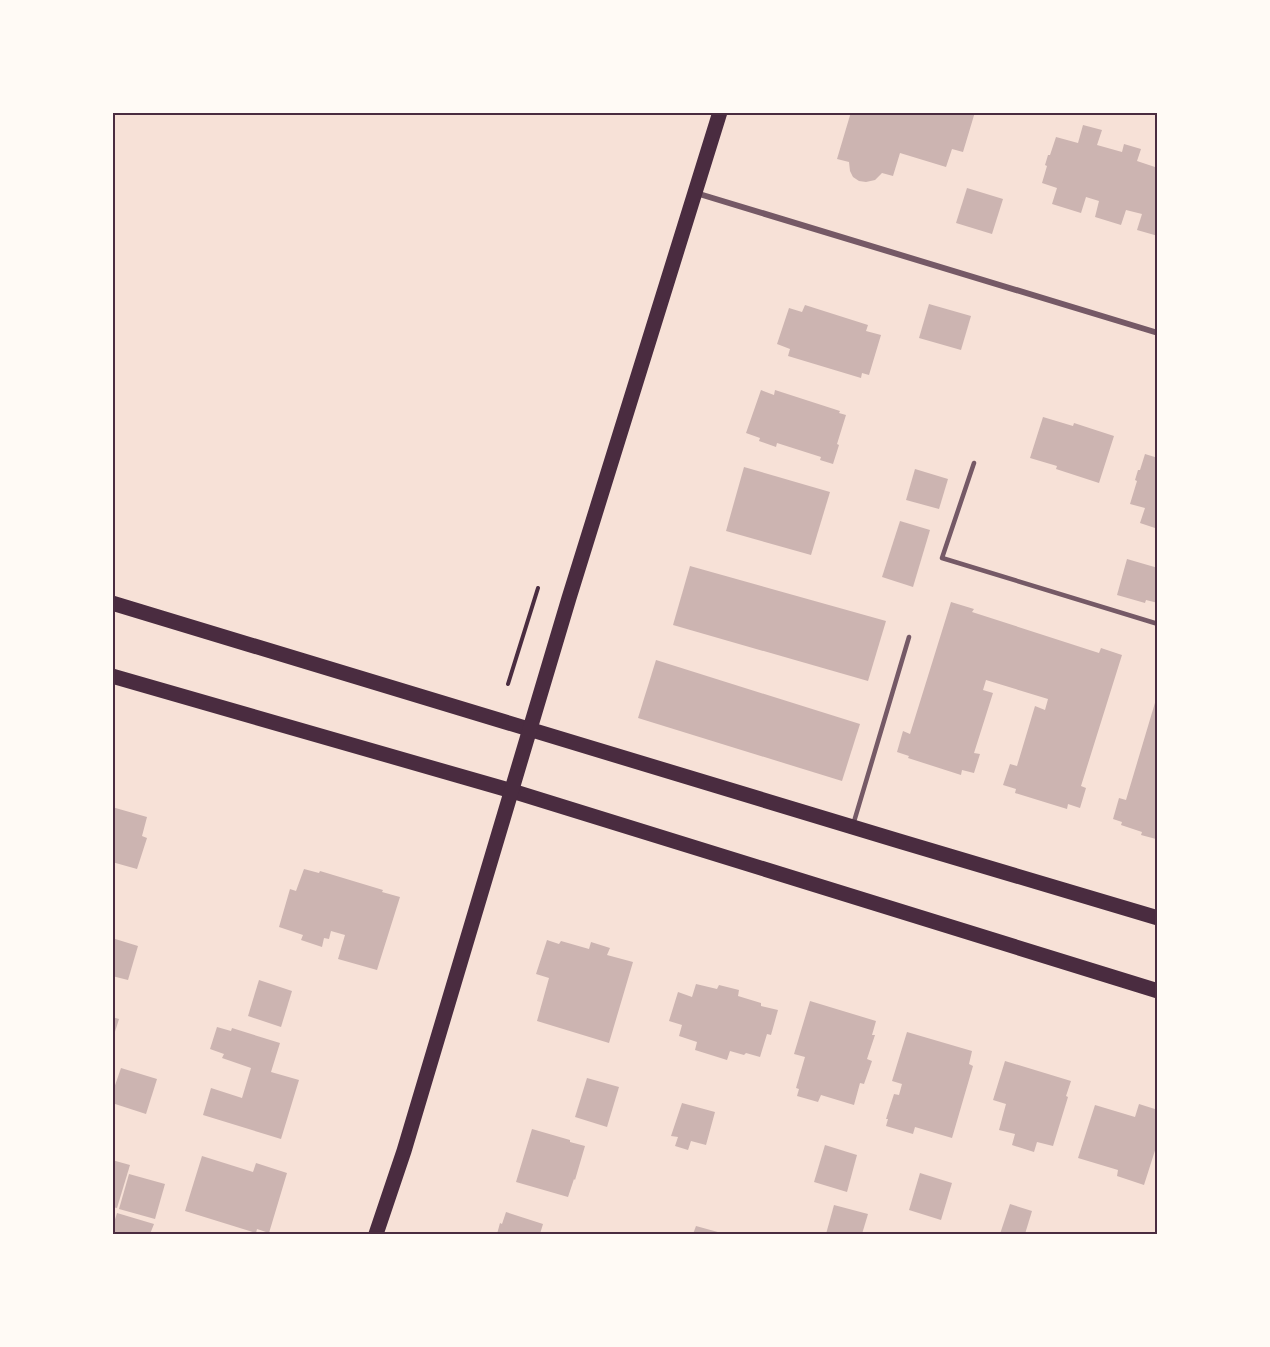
<svg xmlns="http://www.w3.org/2000/svg" width="1270" height="1347" viewBox="0 0 1270 1347" font-family="'PT Sans',sans-serif">
  <style>
    .building { fill: #ccb4b1 }
    .lines { fill: none; stroke-linecap: round; stroke-linejoin: round }
    .path { stroke: #4a2c40; stroke-width: 4 }
    .service { stroke: #755966; stroke-width: 4.5 }
    .minor { stroke: #755966; stroke-width: 6 }
    .primary { stroke: #4a2c40; stroke-width: 15 }
    .neatline { fill: none; stroke: #4a2c40; stroke-width: 2 }
  </style>
  <rect width="100%" height="100%" fill="#f7e1d7"/>
  <!-- building -->
  <g class="building">
    <path d="M 851,112 L 975,112 L 963,152 L 952,149 L 946,167 L 900,153 L 893,176 L 882,173 L 875,180 L 866,182 L 859,181 L 853,177 L 850,171 L 849,162 L 837,159 Z"/>
    <path d="M 1083,125 L 1102,130 L 1097,145 L 1122,152 L 1124,144 L 1141,149 L 1137,161 L 1158,168 L 1158,236 L 1137,230 L 1142,214 L 1126,210 L 1121,225 L 1095,217 L 1099,201 L 1086,197 L 1081,213 L 1052,204 L 1057,188 L 1042,183 L 1047,166 L 1045,165 L 1048,155 L 1050,155 L 1056,137 L 1078,143 Z"/>
    <path d="M 967,188 L 1003,199 L 992,234 L 956,223 Z"/>
    <path d="M 929,304 L 971,316 L 961,350 L 919,338 Z"/>
    <path d="M 805,305 L 868,325 L 866,331 L 881,335 L 869,375 L 862,373 L 861,378 L 788,356 L 790,349 L 777,344 L 789,308 L 802,312 Z"/>
    <path d="M 761,390 L 774,395 L 775,390 L 840,411 L 839,413 L 846,415 L 837,444 L 839,445 L 833,464 L 820,460 L 821,457 L 777,443 L 776,447 L 759,441 L 760,438 L 746,433 Z"/>
    <path d="M 1043,417 L 1073,426 L 1074,423 L 1114,436 L 1099,483 L 1056,469 L 1057,466 L 1030,458 Z"/>
    <path d="M 1145,454 L 1158,458 L 1158,529 L 1140,523 L 1145,508 L 1130,504 L 1137,481 L 1135,480 L 1138,470 L 1140,470 Z"/>
    <path d="M 744,467 L 830,492 L 811,555 L 726,531 Z"/>
    <path d="M 915,469 L 948,479 L 939,509 L 906,500 Z"/>
    <path d="M 900,521 L 930,530 L 913,587 L 882,577 Z"/>
    <path d="M 1127,559 L 1158,568 L 1158,603 L 1146,600 L 1145,603 L 1117,595 Z"/>
    <path d="M 690,566 L 886,621 L 868,681 L 673,625 Z"/>
    <path d="M 951,602 L 974,609 L 972,612 L 1099,653 L 1101,648 L 1122,655 L 1081,786 L 1086,788 L 1080,808 L 1068,804 L 1067,809 L 1015,793 L 1016,789 L 1003,785 L 1010,764 L 1017,766 L 1035,706 L 1045,710 L 1048,699 L 986,680 L 983,690 L 993,693 L 974,753 L 980,754 L 974,773 L 962,770 L 961,775 L 908,758 L 909,756 L 897,752 L 903,731 L 910,734 Z"/>
    <path d="M 656,660 L 860,724 L 842,781 L 638,718 Z"/>
    <path d="M 1157,696 L 1158,836 L 1156,839 L 1141,835 L 1142,832 L 1121,825 L 1122,822 L 1113,819 L 1119,798 L 1126,800 Z"/>
    <path d="M 112,807 L 147,817 L 142,836 L 147,838 L 137,869 L 112,862 Z"/>
    <path d="M 304,869 L 319,873 L 320,871 L 383,890 L 382,892 L 400,897 L 377,970 L 338,959 L 345,935 L 331,931 L 329,939 L 324,938 L 322,947 L 301,940 L 303,935 L 279,927 L 290,889 L 296,891 Z"/>
    <path d="M 112,938 L 138,946 L 128,980 L 112,976 Z"/>
    <path d="M 547,940 L 559,944 L 561,941 L 589,949 L 591,942 L 610,948 L 607,955 L 633,962 L 609,1043 L 537,1021 L 549,978 L 536,974 Z"/>
    <path d="M 259,980 L 292,991 L 281,1027 L 248,1016 Z"/>
    <path d="M 696,984 L 717,989 L 719,985 L 739,990 L 738,996 L 761,1003 L 761,1006 L 778,1010 L 771,1035 L 767,1034 L 760,1057 L 746,1053 L 744,1055 L 730,1051 L 727,1060 L 695,1050 L 697,1042 L 679,1036 L 682,1025 L 669,1021 L 678,992 L 692,997 Z"/>
    <path d="M 810,1001 L 876,1021 L 872,1035 L 875,1035 L 867,1059 L 872,1061 L 864,1084 L 860,1083 L 854,1105 L 821,1095 L 818,1102 L 797,1096 L 799,1089 L 796,1088 L 805,1057 L 794,1054 Z"/>
    <path d="M 112,1017 L 119,1019 L 113,1038 L 112,1038 Z"/>
    <path d="M 217,1027 L 231,1031 L 232,1028 L 280,1043 L 271,1072 L 299,1080 L 281,1139 L 203,1115 L 211,1088 L 242,1098 L 251,1068 L 222,1058 L 224,1054 L 210,1049 Z"/>
    <path d="M 907,1032 L 972,1051 L 969,1064 L 973,1066 L 952,1138 L 915,1127 L 913,1134 L 886,1126 L 888,1119 L 886,1119 L 894,1094 L 899,1095 L 902,1084 L 892,1081 Z"/>
    <path d="M 1005,1061 L 1071,1081 L 1066,1096 L 1068,1097 L 1053,1146 L 1037,1142 L 1034,1152 L 1012,1145 L 1015,1134 L 999,1130 L 1006,1104 L 993,1100 Z"/>
    <path d="M 121,1068 L 157,1079 L 146,1114 L 112,1103 L 112,1094 Z"/>
    <path d="M 587,1078 L 619,1087 L 607,1127 L 575,1117 Z"/>
    <path d="M 682,1103 L 715,1112 L 706,1145 L 691,1141 L 688,1150 L 675,1146 L 678,1137 L 671,1136 Z"/>
    <path d="M 1139,1104 L 1158,1110 L 1158,1141 L 1144,1185 L 1117,1176 L 1118,1170 L 1078,1158 L 1095,1105 L 1135,1117 Z"/>
    <path d="M 532,1129 L 570,1140 L 570,1142 L 585,1146 L 575,1180 L 574,1179 L 568,1197 L 516,1182 Z"/>
    <path d="M 825,1145 L 857,1155 L 847,1192 L 814,1182 Z"/>
    <path d="M 202,1156 L 253,1172 L 256,1163 L 287,1173 L 269,1233 L 257,1229 L 256,1233 L 185,1211 Z"/>
    <path d="M 112,1160 L 130,1165 L 117,1208 L 112,1207 Z"/>
    <path d="M 920,1173 L 952,1183 L 941,1220 L 909,1210 Z"/>
    <path d="M 129,1174 L 165,1184 L 155,1219 L 119,1209 Z"/>
    <path d="M 1010,1204 L 1032,1211 L 1025,1234 L 1000,1234 Z"/>
    <path d="M 834,1205 L 868,1214 L 862,1234 L 826,1234 Z"/>
    <path d="M 506,1212 L 543,1224 L 540,1234 L 497,1234 L 500,1223 L 502,1224 Z"/>
    <path d="M 117,1213 L 154,1224 L 150,1234 L 112,1234 L 112,1229 Z"/>
    <path d="M 696,1226 L 725,1234 L 693,1234 Z"/>
  </g>
  <g class="lines">
    <!-- path -->
    <path class="path" d="M 508,684 L 538,588"/>
    <!-- service -->
    <g class="service">
      <path d="M 974,463 L 942,558 L 1158,624"/>
      <path d="M 853,825 L 909,637"/>
    </g>
    <!-- minor -->
    <path class="minor" d="M 696,193 L 1158,333"/>
    <!-- primary -->
    <g class="primary">
      <path d="M 112,603 L 899,841 L 1158,918"/>
      <path d="M 112,676 L 512,791 L 1158,991"/>
      <path d="M 376,1234 L 404,1151 L 569,598 L 720,112"/>
    </g>
  </g>
  <!-- border -->
  <rect width="1270" height="1347" fill="none" stroke="#fffaf5" stroke-width="228"/>
  <rect x="114" y="114" width="1042" height="1119" class="neatline"/>
</svg>
